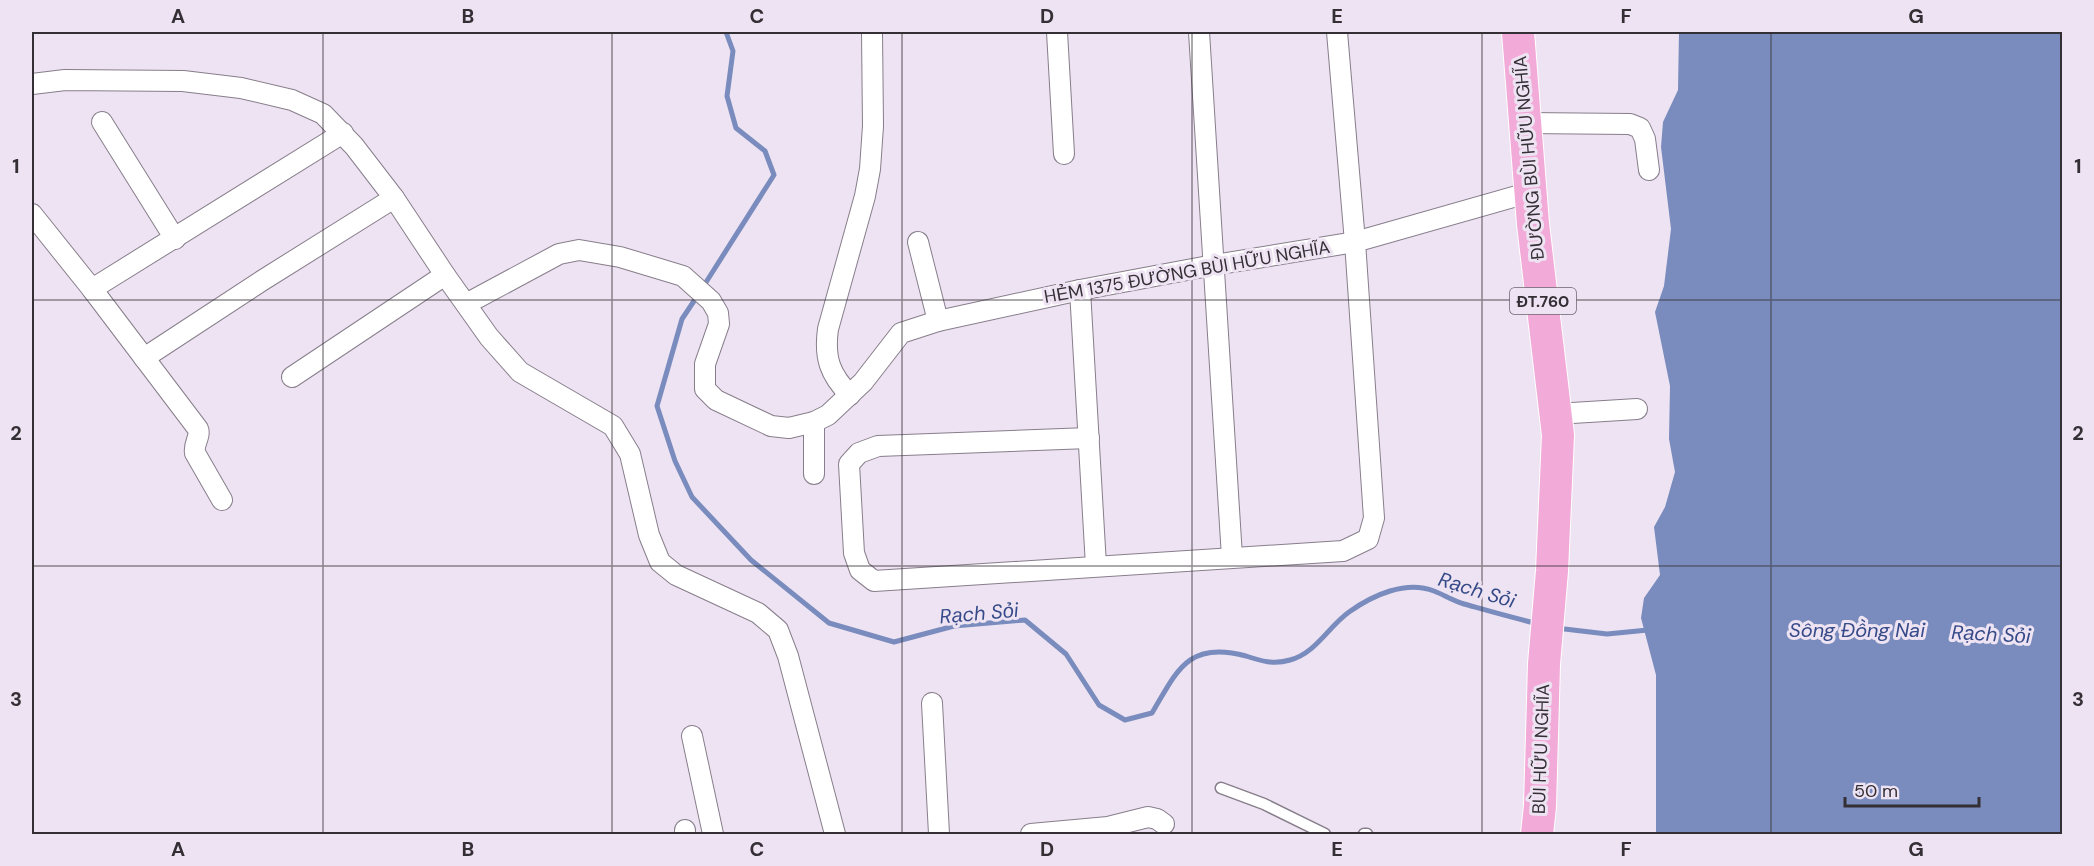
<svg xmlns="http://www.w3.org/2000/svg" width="2094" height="866" viewBox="0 0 2094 866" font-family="'DM Sans',sans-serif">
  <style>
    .water { fill: #798cbd }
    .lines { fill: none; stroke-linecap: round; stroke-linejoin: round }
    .stream { stroke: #798cbd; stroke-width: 5 }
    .service-casing { stroke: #877e8b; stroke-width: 13 }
    .minor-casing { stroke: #877e8b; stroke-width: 22 }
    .primary-casing { stroke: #fff; stroke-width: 34 }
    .service { stroke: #fff; stroke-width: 10 }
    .minor { stroke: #fff; stroke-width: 20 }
    .primary { stroke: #f2aad9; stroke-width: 32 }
    .grid { fill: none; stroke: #332f35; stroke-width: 1.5; stroke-opacity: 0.55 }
    .labels { text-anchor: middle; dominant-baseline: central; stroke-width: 6; stroke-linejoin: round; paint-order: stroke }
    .shield { fill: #eee3f2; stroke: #6b656e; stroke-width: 1.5 }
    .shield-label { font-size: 16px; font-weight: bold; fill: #332f35 }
    .street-label { font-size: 18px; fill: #332f35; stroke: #eee3f2 }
    .water-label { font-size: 20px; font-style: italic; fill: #354a88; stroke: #eee3f2 }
    .neatline { fill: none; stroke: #332f35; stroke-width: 2 }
    .grid-label { font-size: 20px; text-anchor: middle; font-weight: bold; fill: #332f35 }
  </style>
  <rect width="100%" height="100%" fill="#eee3f2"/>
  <!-- water -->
  <path class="water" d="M 1679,32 L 2062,32 L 2062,834 L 1656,834 L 1656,675 L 1641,618 L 1644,598 L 1660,575 L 1654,527 L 1665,507 L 1675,472 L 1669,439 L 1670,386 L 1655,312 L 1664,286 L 1671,229 L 1661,147 L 1663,122 L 1678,90 Z"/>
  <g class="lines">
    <!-- stream -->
    <g class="stream">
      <path d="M 703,287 L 774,175 L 765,151 L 736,128 L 727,96 L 733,51 L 726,32"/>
      <path d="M 698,295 L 682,319 L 657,406 L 675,461 L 692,497 L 751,560 L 829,623 L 894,642 L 954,626 L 1025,620 L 1066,654 L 1099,705 L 1125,720 L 1152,713 C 1177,671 1188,640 1246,656 C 1261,661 1274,665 1290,660 C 1316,653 1328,627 1349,612 C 1373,595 1406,580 1434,591 C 1444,595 1454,601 1464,604 C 1489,611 1513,618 1539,624"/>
      <path d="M 1556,628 L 1607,634 L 1648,630"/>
    </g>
    <defs>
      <g id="service">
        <path d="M 1221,788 L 1264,804 L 1325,834"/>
        <path d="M 1364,834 L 1367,834"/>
      </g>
      <g id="minor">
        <path d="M 1057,32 L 1064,154"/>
        <path d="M 1199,32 L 1232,557"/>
        <path d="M 32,84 L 65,80 L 183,81 L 241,88 L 292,100 L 323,114 L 354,146 L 394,198 L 445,275 L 489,337 L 520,372 L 613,426 L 630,454 L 649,535 L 660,562 L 676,575 L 758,613 L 778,630 L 788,656 L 835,834"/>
        <path d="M 102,122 L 175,239"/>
        <path d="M 1526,123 L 1630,124 L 1640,128 L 1645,139 L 1649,170"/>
        <path d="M 32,214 L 92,289 L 198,429 C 201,436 193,444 195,453 L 222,500"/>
        <path d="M 918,242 L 938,321"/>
        <path d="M 92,289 L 343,133"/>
        <path d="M 1080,290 L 1096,566"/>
        <path d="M 466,304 L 559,254 L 579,250 L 620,257 L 683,276 L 711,301 L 718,313 L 719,324 L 705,364 L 705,389 L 716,400 L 771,426 L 789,428 L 814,422 L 828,415 L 863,382 L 901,333 L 938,321 L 1080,290 L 1214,265 L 1355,242 L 1531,192"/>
        <path d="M 144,358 L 263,280 L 394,198"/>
        <path d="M 292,377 L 445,275"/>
        <path d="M 850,395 C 830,375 824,358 828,329 L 865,196 L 870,169 L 873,126 L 872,32"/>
        <path d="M 1556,414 L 1637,409"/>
        <path d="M 1089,438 L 878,446 L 859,453 L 849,464 L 854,553 L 860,570 L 874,581 L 1343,551 L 1368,539 L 1374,518 L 1355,242 L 1337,32"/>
        <path d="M 814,474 L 814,422"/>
        <path d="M 932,703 L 939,834"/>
        <path d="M 692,736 L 713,834"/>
        <path d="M 685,830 L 685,834"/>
        <path d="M 1031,834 L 1108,827 L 1148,817 L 1157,819 L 1164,824"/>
      </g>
      <path id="primary" d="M 1518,32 L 1533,224 L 1558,435 L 1552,571 L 1544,664 L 1540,806 L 1537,834"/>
    </defs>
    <!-- service casing -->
    <use href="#service" class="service-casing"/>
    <!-- minor casing -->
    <use href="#minor" class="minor-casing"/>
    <!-- primary casing -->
    <use href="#primary" class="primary-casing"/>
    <!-- service -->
    <use href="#service" class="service"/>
    <!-- minor -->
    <use href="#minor" class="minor"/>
    <!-- primary -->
    <use href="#primary" class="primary"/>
  </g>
  <!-- grid -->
  <path class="grid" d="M 323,32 L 323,834M 612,32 L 612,834M 902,32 L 902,834M 1192,32 L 1192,834M 1482,32 L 1482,834M 1771,32 L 1771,834M 32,300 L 2062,300M 32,566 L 2062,566"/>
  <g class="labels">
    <!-- shield labels -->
    <rect class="shield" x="1510" y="288" width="66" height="26" rx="4.5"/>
    <g class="shield-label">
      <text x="1543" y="301">ĐT.760</text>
    </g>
    <!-- street labels -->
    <g class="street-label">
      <text transform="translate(1529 158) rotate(-95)">ĐƯỜNG BÙI HỮU NGHĨA</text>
      <text transform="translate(1187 272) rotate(-10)">HẺM 1375 ĐƯỜNG BÙI HỮU NGHĨA</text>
      <text transform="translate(1541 749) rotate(-88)">BÙI HỮU NGHĨA</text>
    </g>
    <!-- water labels -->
    <g class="water-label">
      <text transform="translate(1477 590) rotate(17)">Rạch Sỏi</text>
      <text transform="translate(979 613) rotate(-5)">Rạch Sỏi</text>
      <text x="1857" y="630">Sông Đồng Nai</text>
      <text transform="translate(1991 634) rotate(3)">Rạch Sỏi</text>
    </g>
  </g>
  <!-- border -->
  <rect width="2094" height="866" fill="none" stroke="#eee3f2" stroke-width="66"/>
  <!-- scale -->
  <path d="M1845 797v9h134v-9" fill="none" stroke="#332f35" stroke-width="3"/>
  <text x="1854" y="797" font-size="18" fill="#332f35" stroke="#eee3f2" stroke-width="4.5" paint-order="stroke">50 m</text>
  <rect x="33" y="33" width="2028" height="800" class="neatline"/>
  <g class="grid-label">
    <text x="178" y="23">A</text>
    <text x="468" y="23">B</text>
    <text x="757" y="23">C</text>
    <text x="1047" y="23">D</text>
    <text x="1337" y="23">E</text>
    <text x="1626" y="23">F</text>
    <text x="1916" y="23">G</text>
    <text x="16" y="173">1</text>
    <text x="2078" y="173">1</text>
    <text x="16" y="440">2</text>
    <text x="2078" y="440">2</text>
    <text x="16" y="706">3</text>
    <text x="2078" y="706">3</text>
    <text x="178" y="856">A</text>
    <text x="468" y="856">B</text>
    <text x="757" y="856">C</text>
    <text x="1047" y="856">D</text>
    <text x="1337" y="856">E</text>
    <text x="1626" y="856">F</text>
    <text x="1916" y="856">G</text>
  </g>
</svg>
